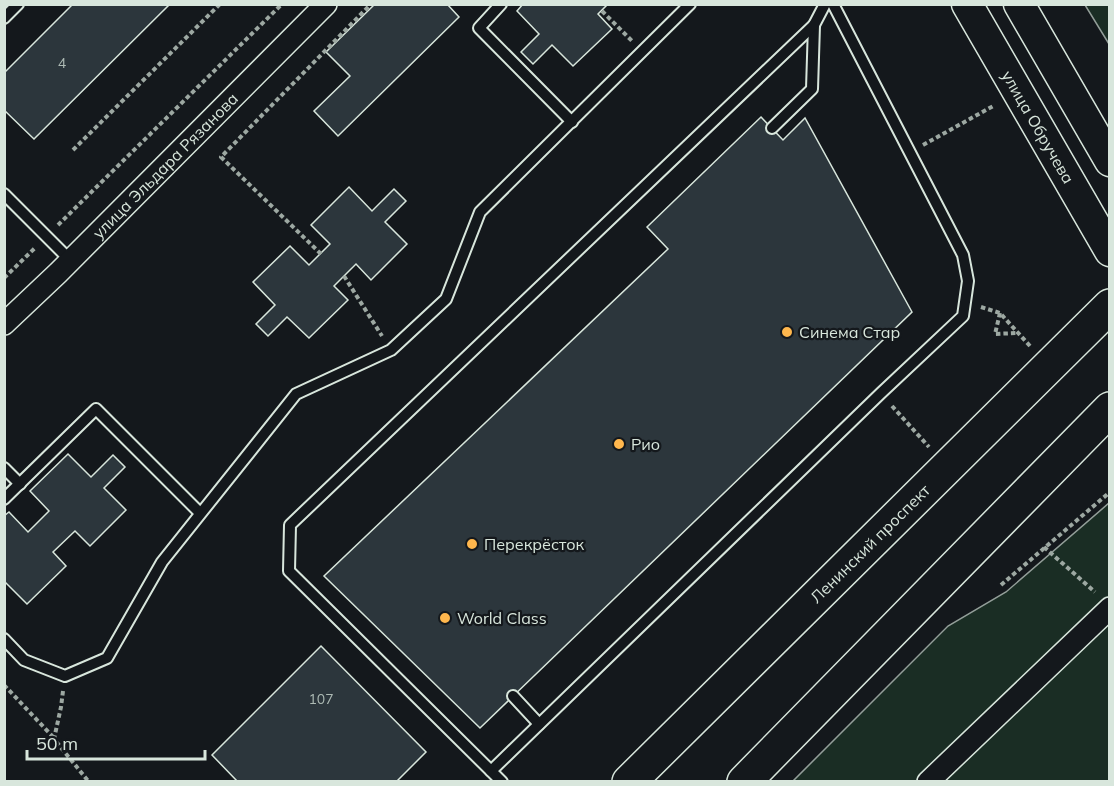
<svg xmlns="http://www.w3.org/2000/svg" width="1114" height="786" viewBox="0 0 1114 786" font-family="Mulish,sans-serif">
  <style>
    .green { fill: #1a2d24; stroke: #939e99; stroke-width: 1.5 }
    .building { fill: #2c363c; stroke: #d8e6dc; stroke-width: 1.5 }
    .lines { fill: none; stroke-linecap: round; stroke-linejoin: round }
    .service-casing { stroke: #d8e6dc; stroke-width: 14 }
    .minor-casing { stroke: #d8e6dc; stroke-width: 24 }
    .secondary-casing { stroke: #d8e6dc; stroke-width: 33 }
    .primary-casing { stroke: #d8e6dc; stroke-width: 36 }
    .path { stroke: #9da8a2; stroke-width: 4; stroke-dasharray: 4.5 3; stroke-linecap: butt }
    .service { stroke: #14181c; stroke-width: 10 }
    .minor { stroke: #14181c; stroke-width: 21 }
    .secondary { stroke: #14181c; stroke-width: 30 }
    .primary { stroke: #14181c; stroke-width: 33 }
    .poi-dot { fill: #ffb74d; stroke: #14181c; stroke-width: 2 }
    .labels { text-anchor: middle; dominant-baseline: central; stroke-width: 4.5; stroke-linejoin: round; paint-order: stroke }
    .number-label { font-size: 14px; fill: #adbab4 }
    .street-label { font-size: 16px; fill: #d8e6dc; stroke: #14181c }
    .poi-label { font-size: 16px; fill: #d8e6dc; stroke: #14181c; text-anchor: start }
  </style>
  <rect width="100%" height="100%" fill="#14181c"/>
  <!-- green -->
  <g class="green">
    <path d="M 1085,5 L 1109,5 L 1109,44 Z"/>
    <path d="M 1109,503 L 1109,781 L 792,782 L 948,626 L 1006,592 Z"/>
  </g>
  <!-- building -->
  <g class="building">
    <path d="M 73,4 L 170,4 L 34,139 L 4,110 L 4,73 Z"/>
    <path d="M 375,4 L 447,4 L 459,17 L 338,136 L 314,111 L 350,76 L 326,52 Z"/>
    <path d="M 523,4 L 608,4 L 598,14 L 612,29 L 573,66 L 552,45 L 533,64 L 521,52 L 539,34 L 517,11 Z"/>
    <path d="M 761,117 L 783,140 L 805,118 L 912,312 L 480,728 L 324,576 L 668,249 L 647,227 Z"/>
    <path d="M 349,187 L 372,211 L 394,189 L 406,201 L 385,222 L 407,244 L 371,280 L 356,264 L 334,286 L 348,300 L 309,338 L 287,317 L 268,336 L 256,324 L 275,305 L 253,282 L 290,246 L 309,265 L 330,244 L 311,225 Z"/>
    <path d="M 68,454 L 91,477 L 113,455 L 125,467 L 104,488 L 126,510 L 90,546 L 75,531 L 53,552 L 66,566 L 27,604 L 6,583 L 4,585 L 4,516 L 9,512 L 28,532 L 49,511 L 30,491 Z"/>
    <path d="M 321,646 L 426,752 L 396,782 L 238,782 L 212,755 Z"/>
  </g>
  <g class="lines">
    <defs>
      <g id="service">
        <path d="M 501,4 L 479,28 L 572,122"/>
        <path d="M 4,18 L 18,4"/>
        <path d="M 772,128 L 812,89 L 814,25"/>
        <path d="M 4,194 L 70,260"/>
        <path d="M 4,468 L 20,484"/>
        <path d="M 4,499 L 96,409 L 200,513"/>
        <path d="M 4,639 L 24,660 L 65,676 L 107,658 L 162,562 L 296,394 L 391,350 L 446,299 L 480,212 L 690,4"/>
        <path d="M 513,696 L 539,724"/>
        <path d="M 491,771 L 289,571 L 290,525 L 814,25 L 825,4"/>
        <path d="M 502,782 L 491,771 L 881,393 L 963,316 L 968,281 L 963,255 L 833,4"/>
      </g>
      <g id="minor">
        <path id="s1" d="M 4,324 L 58,273 L 326,4"/>
        <path d="M 928,782 L 1110,608"/>
      </g>
      <g id="secondary">
        <path id="s2" d="M 967,4 L 1110,251"/>
        <path d="M 1019,4 L 1110,161"/>
      </g>
      <g id="primary">
        <path id="s3" d="M 629,782 L 1110,306"/>
        <path d="M 744,782 L 1110,409"/>
      </g>
    </defs>
    <!-- service casing -->
    <use href="#service" class="service-casing"/>
    <!-- minor casing -->
    <use href="#minor" class="minor-casing"/>
    <!-- secondary casing -->
    <use href="#secondary" class="secondary-casing"/>
    <!-- primary casing -->
    <use href="#primary" class="primary-casing"/>
    <!-- path -->
    <g class="path">
      <path d="M 602,11 L 632,41"/>
      <path d="M 923,145 L 995,105"/>
      <path d="M 73,150 L 220,4"/>
      <path d="M 58,225 L 282,4"/>
      <path d="M 321,254 L 221,157 L 371,4"/>
      <path d="M 344,276 L 382,336"/>
      <path d="M 4,278 L 36,247"/>
      <path d="M 981,307 L 1000,313 L 1030,346"/>
      <path d="M 1000,313 L 995,334 L 1017,333"/>
      <path d="M 892,406 L 929,447"/>
      <path d="M 1044,547 L 1095,592"/>
      <path d="M 1001,585 L 1110,492"/>
      <path d="M 4,685 L 54,738"/>
      <path d="M 63,691 L 61,707 L 54,739 L 89,782"/>
    </g>
    <!-- service -->
    <use href="#service" class="service"/>
    <!-- minor -->
    <use href="#minor" class="minor"/>
    <!-- secondary -->
    <use href="#secondary" class="secondary"/>
    <!-- primary -->
    <use href="#primary" class="primary"/>
  </g>
  <!-- markers -->
  <g class="poi-dot">
    <circle cx="787" cy="332" r="6"/>
    <circle cx="619" cy="444" r="6"/>
    <circle cx="472" cy="544" r="6"/>
    <circle cx="445" cy="618" r="6"/>
  </g>
  <g class="labels">
    <!-- number labels -->
    <g class="number-label">
      <text x="62" y="63">4</text>
      <text x="321" y="699">107</text>
    </g>
    <!-- street labels -->
    <g class="street-label">
      <text stroke="none"><textPath href="#s2" startOffset="142">улица Обручева</textPath></text>
      <text stroke="none"><textPath href="#s1" startOffset="226">улица Эльдара Рязанова</textPath></text>
      <text stroke="none"><textPath href="#s3" startOffset="339">Ленинский проспект</textPath></text>
    </g>
    <!-- poi labels -->
    <g class="poi-label">
      <text x="799" y="332">Синема Стар</text>
      <text x="631" y="444">Рио</text>
      <text x="484" y="544">Перекрёсток</text>
      <text x="457" y="618">World Class</text>
    </g>
  </g>
  <!-- border -->
  <rect width="1114" height="786" fill="none" stroke="#d8e6dc" stroke-width="12"/>
  <!-- scale -->
  <path d="M27 750v9h178v-9" fill="none" stroke="#d8e6dc" stroke-width="3"/>
  <text x="36" y="750" font-size="18" fill="#d8e6dc" stroke="#14181c" stroke-width="4.5" paint-order="stroke">50 m</text>
</svg>
